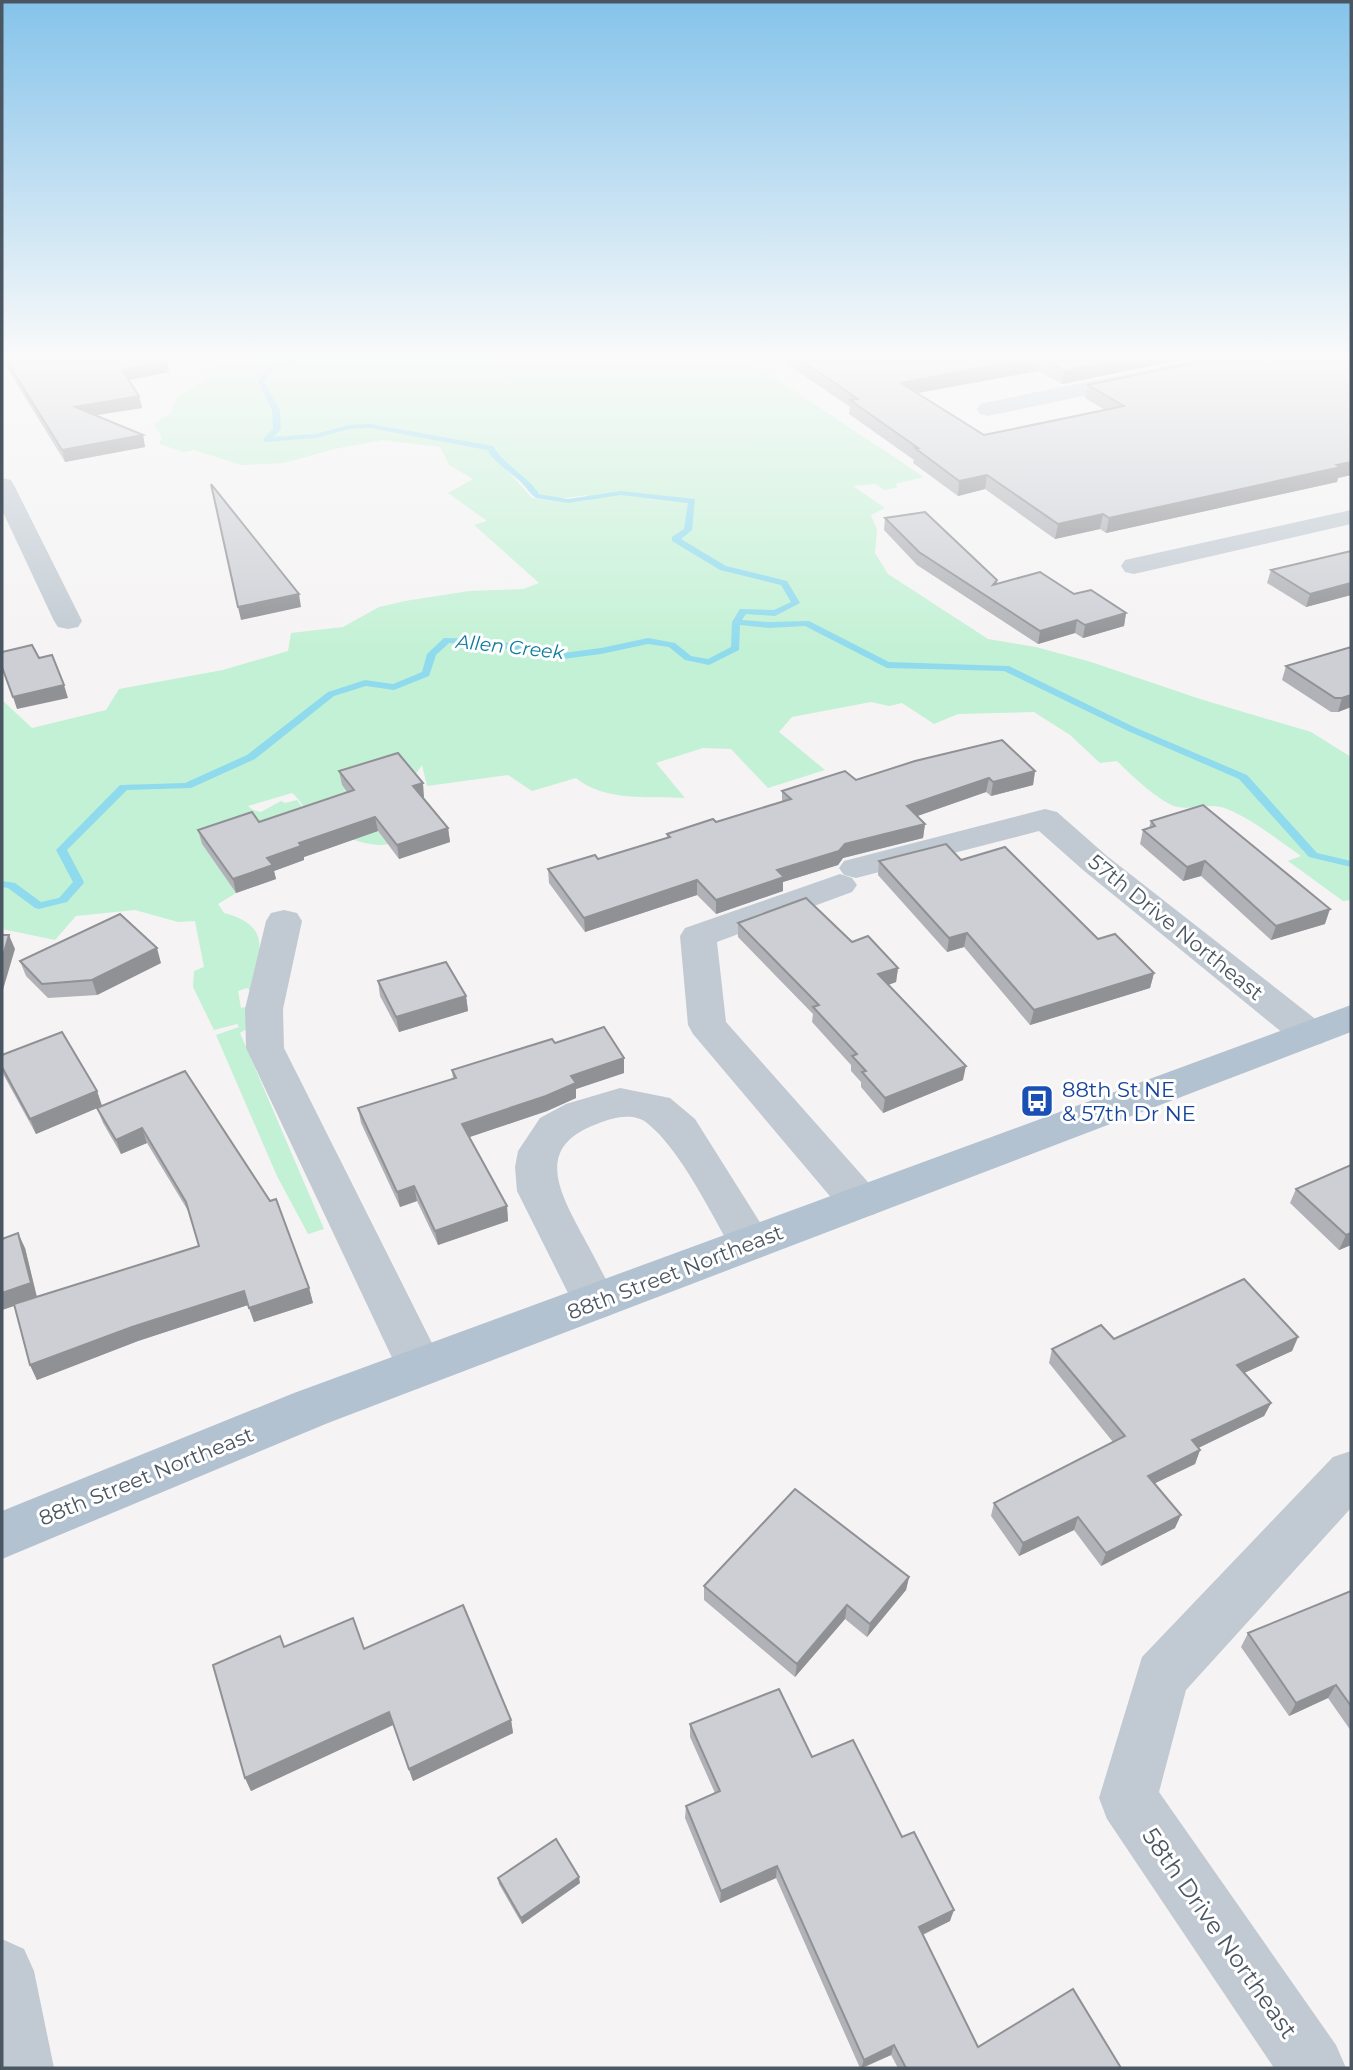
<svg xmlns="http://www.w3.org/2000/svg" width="1353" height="2070" viewBox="0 0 1353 2070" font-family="Montserrat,sans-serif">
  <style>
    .green { fill: #c3f1d5; fill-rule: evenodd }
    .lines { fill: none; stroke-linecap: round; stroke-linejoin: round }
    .stream { fill: #90daee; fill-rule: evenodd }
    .minor { fill: #c1cad2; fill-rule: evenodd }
    .major { fill: #b3c2d1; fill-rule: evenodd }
    .wall { fill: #b0b2b7 }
    .shaded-wall { fill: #909195 }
    .building { fill: #cdcfd5; stroke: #909195; stroke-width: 2 }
    .labels { text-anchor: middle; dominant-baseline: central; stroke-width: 6; stroke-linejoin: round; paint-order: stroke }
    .far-water-label { font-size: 19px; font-style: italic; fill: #0c7c9b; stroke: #fff }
    .street-label { font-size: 21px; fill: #4a5661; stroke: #fff }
    .transit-label { font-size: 21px; fill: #164399; stroke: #fff; text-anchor: start }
    .near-street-label { font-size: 24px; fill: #4a5661; stroke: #fff }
  </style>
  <rect width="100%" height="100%" fill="#f5f3f3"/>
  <!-- green -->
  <path class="green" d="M 221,360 L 748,360 L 924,477 L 895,484 L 898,487 L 885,490 L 875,484 L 853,486 L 885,508 L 871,515 L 877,530 L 875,553 L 888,574 L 988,639 L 1036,647 L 1091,662 L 1200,699 L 1311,732 L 1351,757 L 1351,900 L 1343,901 L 1288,861 L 1301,856 C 1278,840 1254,820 1227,809 C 1211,802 1194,810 1178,807 C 1161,804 1129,773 1117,761 L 1100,763 L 1070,735 L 1034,712 L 958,714 L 934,724 L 902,703 L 889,706 L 871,702 L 792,717 L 779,732 L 825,770 L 768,788 L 731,749 L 703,748 L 656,763 L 685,798 C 648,796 605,802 576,778 L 532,791 L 508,775 L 427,786 L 422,765 L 411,781 L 342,785 L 388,844 C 369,849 328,832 314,819 C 305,811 301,800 292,793 L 248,806 L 253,810 L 261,812 L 281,801 L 285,803 L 297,800 L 312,820 L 202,844 L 236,893 L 218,904 L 224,913 C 273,926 260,952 251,991 L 247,988 L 238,991 L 241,1008 L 251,1006 L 248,1028 L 240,1033 L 324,1229 L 308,1234 L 277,1176 L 216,1035 L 239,1027 L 237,1024 L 214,1030 L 193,987 L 194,971 L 204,967 L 195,921 L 178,922 L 135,910 L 76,916 L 55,940 L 2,929 L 2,700 L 32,728 L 106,710 L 119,689 L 223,670 L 288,651 L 291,633 L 343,627 L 379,607 L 405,601 L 469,591 L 523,589 L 539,583 L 474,525 L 487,521 L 448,493 L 473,479 L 449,465 L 440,447 L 383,440 L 334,449 L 284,463 L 241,465 L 194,450 L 184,452 L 159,444 L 162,438 L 154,424 L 171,413 L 177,397 L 203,381 L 206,372 ZM 507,470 C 523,469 526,484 537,492 C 551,502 572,497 587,495 L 590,500 L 563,502 L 532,498 Z"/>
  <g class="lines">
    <!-- stream -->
    <path class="stream" d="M 289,360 L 298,360 L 270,372 L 264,382 L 280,410 L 281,429 L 273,437 L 316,434 L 349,425 L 370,424 L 493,446 C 505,466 527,475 539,494 L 568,499 L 621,491 L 695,499 L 692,530 L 681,539 L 726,566 L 787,581 L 800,603 L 775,616 L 746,614 L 742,620 L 769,622 L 809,621 L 889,662 L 1009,666 L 1134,727 L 1247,775 L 1317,853 L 1351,861 L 1351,867 L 1309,857 L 1239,779 L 1128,731 L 1004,671 L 887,668 L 805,626 L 769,628 L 740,625 L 739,650 L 709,665 L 685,660 L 669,647 L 648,644 L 601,654 L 563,659 L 487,645 L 449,643 L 436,655 L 429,676 L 394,690 L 366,686 L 334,696 L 255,759 L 191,788 L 127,790 L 67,850 L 84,882 L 83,884 L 67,902 L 39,909 L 35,908 L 8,888 L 2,887 L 2,881 L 15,883 L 41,902 L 59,898 L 73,882 L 56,850 L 120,785 L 185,783 L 247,755 L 328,692 L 365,680 L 393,684 L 422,672 L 427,654 L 444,638 L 487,639 L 563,653 L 601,648 L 648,638 L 675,643 L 691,656 L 708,659 L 731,647 L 732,622 L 740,609 L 774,610 L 791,602 L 781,585 L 720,570 L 672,541 L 672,537 L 684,529 L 688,503 L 621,495 L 568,503 L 536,498 C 530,494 526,487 521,482 C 509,471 496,464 487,450 L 370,428 L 349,429 L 316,438 L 264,442 L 264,438 L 273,429 L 272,410 L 258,382 L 265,370 Z"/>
    <!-- minor -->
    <g class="minor">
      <path d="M 1195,360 L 1236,360 L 1233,364 L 1226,366 L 988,416 L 980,414 L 977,409 L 980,404 L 988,402 Z"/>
      <path d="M 2,478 L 11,480 L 14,485 L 82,621 L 78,627 L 68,629 L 58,627 L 54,621 L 2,510 Z"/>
      <path d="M 1351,510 L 1351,524 L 1134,574 L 1125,572 L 1121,566 L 1125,560 L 1134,558 Z"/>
      <path d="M 1045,809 L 1057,812 L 1107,856 L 1323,1025 L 1328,1034 L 1323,1043 L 1309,1047 L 1295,1043 L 1083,870 L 1039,831 L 856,878 L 844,875 L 839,868 L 844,861 Z"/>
      <path d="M 840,874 L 852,878 L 857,885 L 852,892 L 717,942 L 726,1022 L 875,1190 L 881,1202 L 875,1214 L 860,1218 L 845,1214 L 693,1034 L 688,1025 L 680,936 L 685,928 Z"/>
      <path d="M 284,910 L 297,913 L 302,921 L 283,1009 L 284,1048 L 444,1367 L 437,1381 L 420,1387 L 403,1381 L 246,1048 L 245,1009 L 266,921 L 271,913 Z"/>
      <path d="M 620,1088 L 670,1098 L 695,1119 L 773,1243 L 767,1255 L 751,1260 L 735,1255 C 712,1216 682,1151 647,1123 C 633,1112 612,1118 597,1124 C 533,1147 560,1193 583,1236 C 595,1258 606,1280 618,1302 L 611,1315 L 595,1320 L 579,1315 L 517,1191 L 515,1167 L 518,1151 L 540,1118 L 566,1104 Z"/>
      <path d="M 1351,1451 L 1351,1508 L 1186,1690 L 1159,1792 L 1336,2045 L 1346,2068 L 1274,2068 L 1107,1819 L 1099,1798 L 1142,1657 L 1333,1457 Z"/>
      <path d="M 2,1939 L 24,1949 L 34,1971 L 54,2068 L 2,2068 Z"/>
    </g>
    <!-- major -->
    <path class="major" d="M 1351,1005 L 1351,1032 L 328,1423 L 2,1559 L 2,1511 L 294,1393 Z"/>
  </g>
  <!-- wall -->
  <g class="wall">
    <path d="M 2,360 L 165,360 L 169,372 L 129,380 L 139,396 L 142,408 L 96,415 L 143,435 L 145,447 L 65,462 Z"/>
    <path d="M 781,360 L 1181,360 L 1062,384 L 1038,371 L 918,393 L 984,435 L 1105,410 L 1085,398 L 1088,385 L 1351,360 L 1351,475 L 1338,478 L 1337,482 L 1106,533 L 1100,529 L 1055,539 L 985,489 L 958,496 L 913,463 L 914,460 L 849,414 L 850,407 Z"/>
    <path d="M 885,518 L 997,580 L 997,584 L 1074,594 L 1126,613 L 1124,626 L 1083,638 L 1075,633 L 1038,644 L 917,565 L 884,530 Z"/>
    <path d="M 1351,551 L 1351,595 L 1306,607 L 1267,583 L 1271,570 Z"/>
    <path d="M 1351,647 L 1351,707 L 1338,712 L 1331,712 L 1282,680 L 1286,666 Z"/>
    <path d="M 339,771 L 424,797 L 423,797 L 448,828 L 450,842 L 399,859 L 378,831 L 304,857 L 304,860 L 274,871 L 276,879 L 236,893 L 202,844 L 198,830 L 259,822 L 347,792 L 342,785 Z"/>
    <path d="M 1035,771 L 1033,785 L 991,796 L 986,792 L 917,816 L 925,824 L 923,838 L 843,858 L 838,865 L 783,882 L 783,891 L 716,914 L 697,895 L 585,932 L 549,883 L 548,869 L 598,859 L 667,838 L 667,834 L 716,822 L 782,802 L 782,791 L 856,780 Z"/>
    <path d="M 1151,821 L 1325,924 L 1271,940 L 1201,876 L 1183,881 L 1140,844 L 1143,830 L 1149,828 Z"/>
    <path d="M 961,860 L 1098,939 L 1154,973 L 1150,988 L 1030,1025 L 964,947 L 947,952 L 878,875 L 879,861 Z"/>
    <path d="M 738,923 L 852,942 L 898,968 L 896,982 L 888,985 L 963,1080 L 883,1113 L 861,1087 L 861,1082 L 851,1071 L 851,1065 L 812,1022 L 813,1014 L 738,937 Z"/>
    <path d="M 20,961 L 161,963 L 97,995 L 48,998 L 26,976 Z"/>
    <path d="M 378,981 L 466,996 L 468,1011 L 399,1032 L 380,996 Z"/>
    <path d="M 555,1043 L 624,1058 L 624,1073 L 576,1089 L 576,1098 L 547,1111 L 469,1137 L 507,1206 L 508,1221 L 438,1245 L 417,1201 L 400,1207 L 361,1123 L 358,1108 L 453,1079 L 452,1070 Z"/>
    <path d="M 2,1067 L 97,1091 L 102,1106 L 36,1134 L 2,1072 Z"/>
    <path d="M 185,1071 L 309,1288 L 313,1303 L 254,1322 L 248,1305 L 138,1341 L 37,1380 L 30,1365 L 14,1306 L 2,1310 L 25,1248 L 37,1297 L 199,1246 L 190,1214 L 147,1143 L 121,1154 L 103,1123 L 97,1108 Z"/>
    <path d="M 1351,1165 L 1351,1245 L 1339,1250 L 1290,1203 L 1296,1189 Z"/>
    <path d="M 1298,1337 L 1292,1351 L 1244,1373 L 1271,1403 L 1264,1416 L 1198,1448 L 1200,1450 L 1195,1464 L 1155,1483 L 1175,1528 L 1101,1566 L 1074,1530 L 1019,1556 L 991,1516 L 994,1503 L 1113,1442 L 1049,1363 L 1052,1349 L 1114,1339 Z"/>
    <path d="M 909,1577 L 906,1590 L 867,1637 L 845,1619 L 795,1677 L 704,1600 L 704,1586 Z"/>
    <path d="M 1351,1591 L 1351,1731 L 1328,1698 L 1289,1716 L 1241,1647 L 1248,1633 Z"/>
    <path d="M 284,1647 L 364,1649 L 511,1720 L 513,1733 L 413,1781 L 393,1725 L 251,1791 L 245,1778 Z"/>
    <path d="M 690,1724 L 812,1757 L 902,1837 L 950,1921 L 923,1935 L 978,2047 L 1121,2068 L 898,2068 L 891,2055 L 863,2068 L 860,2068 L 776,1878 L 720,1903 L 685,1818 L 686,1806 L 715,1793 L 690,1737 Z"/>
    <path d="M 498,1878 L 580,1883 L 522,1924 L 499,1884 Z"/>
  </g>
  <!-- shaded-wall -->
  <g class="shaded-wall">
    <path d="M 2,360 L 5,360 L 6,366 L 2,367 Z"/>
    <path d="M 1020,360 L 1040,360 L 1038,371 L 900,396 L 901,383 Z"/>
    <path d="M 1118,360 L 1181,360 L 1062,384 L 1064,371 Z"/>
    <path d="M 167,361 L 169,372 L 125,381 L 122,370 Z"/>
    <path d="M 139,396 L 142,408 L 78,418 L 75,407 Z"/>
    <path d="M 143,435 L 145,447 L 65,462 L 62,450 Z"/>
    <path d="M 1351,462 L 1351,475 L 1338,478 L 1337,482 L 1106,533 L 1109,518 Z"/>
    <path d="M 987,475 L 985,489 L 958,496 L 959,481 Z"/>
    <path d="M 1103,514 L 1100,529 L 1055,539 L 1058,524 Z"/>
    <path d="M 1351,583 L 1351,595 L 1306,607 L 1310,594 Z"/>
    <path d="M 299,594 L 301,607 L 241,620 L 238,607 Z"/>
    <path d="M 1126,613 L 1124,626 L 1083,638 L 1085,625 Z"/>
    <path d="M 1077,620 L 1075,633 L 1038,644 L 1040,631 Z"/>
    <path d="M 64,685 L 68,698 L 17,709 L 13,697 Z"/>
    <path d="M 1351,695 L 1351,707 L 1338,712 L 1342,698 Z"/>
    <path d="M 1035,771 L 1033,785 L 991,796 L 993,782 Z"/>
    <path d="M 989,778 L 986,792 L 906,820 L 907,806 Z"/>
    <path d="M 423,783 L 424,797 L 415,800 L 413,786 Z"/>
    <path d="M 375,817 L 378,831 L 304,857 L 304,860 L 274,871 L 276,879 L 236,893 L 233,879 L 267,858 L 299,843 Z"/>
    <path d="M 925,824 L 923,838 L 843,858 L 838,865 L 783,882 L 783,891 L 716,914 L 716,900 L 777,870 L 845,844 Z"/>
    <path d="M 448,828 L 450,842 L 399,859 L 397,845 Z"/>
    <path d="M 1205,861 L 1201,876 L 1183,881 L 1187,867 Z"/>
    <path d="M 697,880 L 697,895 L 585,932 L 584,918 Z"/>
    <path d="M 1330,909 L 1325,924 L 1271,940 L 1276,926 Z"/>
    <path d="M 967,933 L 964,947 L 947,952 L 949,938 Z"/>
    <path d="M 9,935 L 15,949 L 2,993 L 2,959 Z"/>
    <path d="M 157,948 L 161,963 L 97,995 L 92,980 Z"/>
    <path d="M 898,968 L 896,982 L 877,989 L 878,974 Z"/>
    <path d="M 1154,973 L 1150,988 L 1030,1025 L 1034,1010 Z"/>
    <path d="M 466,996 L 468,1011 L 399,1032 L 396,1017 Z"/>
    <path d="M 624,1058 L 624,1073 L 576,1089 L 576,1098 L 547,1111 L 464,1139 L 462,1124 L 571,1076 Z"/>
    <path d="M 966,1066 L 963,1080 L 883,1113 L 885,1098 Z"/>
    <path d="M 97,1091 L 102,1106 L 36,1134 L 30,1119 Z"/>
    <path d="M 142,1128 L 147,1143 L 121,1154 L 116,1140 Z"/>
    <path d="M 414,1186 L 417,1201 L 400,1207 L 397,1192 Z"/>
    <path d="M 507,1206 L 508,1221 L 438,1245 L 435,1231 Z"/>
    <path d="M 18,1233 L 25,1248 L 37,1298 L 2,1310 L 2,1293 Z"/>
    <path d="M 1351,1233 L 1351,1245 L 1339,1250 L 1346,1235 Z"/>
    <path d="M 309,1288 L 313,1303 L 254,1322 L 249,1308 Z"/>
    <path d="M 244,1291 L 248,1305 L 138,1341 L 37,1380 L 30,1365 L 132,1327 Z"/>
    <path d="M 1298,1337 L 1292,1351 L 1231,1379 L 1237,1365 Z"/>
    <path d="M 1271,1403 L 1264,1416 L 1186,1454 L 1192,1440 Z"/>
    <path d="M 1200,1450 L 1195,1464 L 1143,1489 L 1148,1476 Z"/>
    <path d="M 1181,1515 L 1175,1528 L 1101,1566 L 1106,1553 Z"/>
    <path d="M 1078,1517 L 1074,1530 L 1019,1556 L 1023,1543 Z"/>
    <path d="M 909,1577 L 906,1590 L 867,1637 L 870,1624 Z"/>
    <path d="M 847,1605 L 845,1619 L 795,1677 L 797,1664 Z"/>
    <path d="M 1336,1685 L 1328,1698 L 1289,1716 L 1296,1703 Z"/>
    <path d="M 389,1712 L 393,1725 L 251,1791 L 245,1778 Z"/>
    <path d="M 511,1720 L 513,1733 L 413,1781 L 409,1769 Z"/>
    <path d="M 777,1866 L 776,1878 L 720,1903 L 721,1891 Z"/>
    <path d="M 579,1877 L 580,1883 L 522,1924 L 521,1918 Z"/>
    <path d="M 954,1910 L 950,1921 L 915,1938 L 919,1927 Z"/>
    <path d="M 894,2045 L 891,2055 L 861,2068 L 864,2060 Z"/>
  </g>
  <!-- building -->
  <g class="building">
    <path d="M 6,360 L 165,360 L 167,361 L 122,370 L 139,396 L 75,407 L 143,435 L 62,450 Z"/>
    <path d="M 801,360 L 1020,360 L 901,383 L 984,435 L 1124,406 L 1088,385 L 1206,360 L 1351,360 L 1351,462 L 1337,465 L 1341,467 L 1109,518 L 1103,514 L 1058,524 L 987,475 L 959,481 L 915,448 L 918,448 L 850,400 L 858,399 Z"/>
    <path d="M 1045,360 L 1118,360 L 1064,371 Z"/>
    <path d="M 211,484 L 299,594 L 238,607 Z"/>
    <path d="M 925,512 L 997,580 L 993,585 L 1040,572 L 1074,594 L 1091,590 L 1126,613 L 1085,625 L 1077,620 L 1040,631 L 919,552 L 885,518 Z"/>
    <path d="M 1351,551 L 1351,583 L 1310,594 L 1271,570 Z"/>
    <path d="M 32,645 L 39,658 L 52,655 L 64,685 L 13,697 L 2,667 L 2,652 Z"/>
    <path d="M 1351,647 L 1351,695 L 1342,698 L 1335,698 L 1286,666 Z"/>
    <path d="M 1002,740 L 1035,771 L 993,782 L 989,778 L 907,806 L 925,824 L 845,844 L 839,851 L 777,870 L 784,877 L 716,900 L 697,880 L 584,918 L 548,869 L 595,855 L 598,859 L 670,837 L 667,834 L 713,819 L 716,822 L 791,799 L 782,791 L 845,771 L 856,780 L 915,761 Z"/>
    <path d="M 398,753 L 423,783 L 413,786 L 448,828 L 397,845 L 375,817 L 299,843 L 301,846 L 267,858 L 273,865 L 233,879 L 198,830 L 252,812 L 259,822 L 354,790 L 339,771 Z"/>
    <path d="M 1203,805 L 1330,909 L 1276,926 L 1205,861 L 1187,867 L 1143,830 L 1155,826 L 1151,821 Z"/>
    <path d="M 946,844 L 961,860 L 1005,847 L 1098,939 L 1115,934 L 1154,973 L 1034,1010 L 967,933 L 949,938 L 879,861 Z"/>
    <path d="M 806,898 L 852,942 L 868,936 L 898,968 L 878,974 L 966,1066 L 885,1098 L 862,1072 L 866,1071 L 852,1056 L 857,1054 L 813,1007 L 819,1005 L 738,923 Z"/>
    <path d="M 120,914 L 157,948 L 92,980 L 42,984 L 20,961 Z"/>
    <path d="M 2,935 L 9,935 L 2,959 Z"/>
    <path d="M 446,962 L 466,996 L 396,1017 L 378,981 Z"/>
    <path d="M 604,1027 L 624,1058 L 571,1076 L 576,1083 L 546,1096 L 462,1124 L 507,1206 L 435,1231 L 414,1186 L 397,1192 L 358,1108 L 456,1078 L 452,1070 L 552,1039 L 555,1043 Z"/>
    <path d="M 62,1032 L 97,1091 L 30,1119 L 2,1067 L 2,1055 Z"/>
    <path d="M 185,1071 L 270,1201 L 276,1199 L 309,1288 L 249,1308 L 244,1291 L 132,1327 L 30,1365 L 14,1304 L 199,1246 L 186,1202 L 142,1128 L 116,1140 L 97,1108 Z"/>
    <path d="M 1351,1165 L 1351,1233 L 1346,1235 L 1296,1189 Z"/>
    <path d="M 18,1233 L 31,1283 L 2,1293 L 2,1239 Z"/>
    <path d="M 1244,1279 L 1298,1337 L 1237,1365 L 1271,1403 L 1192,1440 L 1200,1450 L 1148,1476 L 1181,1515 L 1106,1553 L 1078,1517 L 1023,1543 L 994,1503 L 1125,1436 L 1052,1349 L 1101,1325 L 1114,1339 Z"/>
    <path d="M 795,1489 L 909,1577 L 870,1624 L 847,1605 L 797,1664 L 704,1586 Z"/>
    <path d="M 1351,1591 L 1351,1706 L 1336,1685 L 1296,1703 L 1248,1633 Z"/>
    <path d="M 463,1605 L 511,1720 L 409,1769 L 389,1712 L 245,1778 L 213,1665 L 280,1636 L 284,1647 L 353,1618 L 364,1649 Z"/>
    <path d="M 779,1689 L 812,1757 L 853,1740 L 902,1837 L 914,1832 L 954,1910 L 919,1927 L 978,2047 L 1073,1989 L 1121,2068 L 906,2068 L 894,2045 L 864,2060 L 777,1866 L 721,1891 L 686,1806 L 720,1791 L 690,1724 Z"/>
    <path d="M 556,1839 L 579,1877 L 521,1918 L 498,1878 Z"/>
  </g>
  <!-- sky -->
  <linearGradient id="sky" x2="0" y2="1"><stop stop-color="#85c3ea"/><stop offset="0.55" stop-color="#fafafa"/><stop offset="1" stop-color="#fafafa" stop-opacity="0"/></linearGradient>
  <rect width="1353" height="650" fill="url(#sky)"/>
  <!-- icons -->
  <defs>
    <symbol id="bus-square" viewBox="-11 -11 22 22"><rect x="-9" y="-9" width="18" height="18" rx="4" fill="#1a4fb4" stroke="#fff"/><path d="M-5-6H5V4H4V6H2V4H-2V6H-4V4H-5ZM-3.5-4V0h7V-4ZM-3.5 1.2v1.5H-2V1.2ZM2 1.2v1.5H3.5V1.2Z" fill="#fff"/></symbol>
  </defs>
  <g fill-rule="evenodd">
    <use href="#bus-square" x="1018" y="1082" width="38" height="38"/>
  </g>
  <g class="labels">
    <!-- far-water labels -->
    <g class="far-water-label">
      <text transform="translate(510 647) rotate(6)">Allen Creek</text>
    </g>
    <!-- street labels -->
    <g class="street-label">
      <text transform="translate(1176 927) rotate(39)">57th Drive Northeast</text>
      <text transform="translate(675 1272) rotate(-21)">88th Street Northeast</text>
      <text transform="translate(146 1476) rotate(-22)">88th Street Northeast</text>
    </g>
    <!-- transit labels -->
    <g class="transit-label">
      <text x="1062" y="1089">88th St NE<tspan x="1062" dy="24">&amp; 57th Dr NE</tspan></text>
    </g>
    <!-- near-street labels -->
    <g class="near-street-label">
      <text transform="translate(1220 1933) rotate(55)">58th Drive Northeast</text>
    </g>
  </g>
  <!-- border -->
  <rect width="1353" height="2070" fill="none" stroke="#4a5661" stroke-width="7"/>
</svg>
